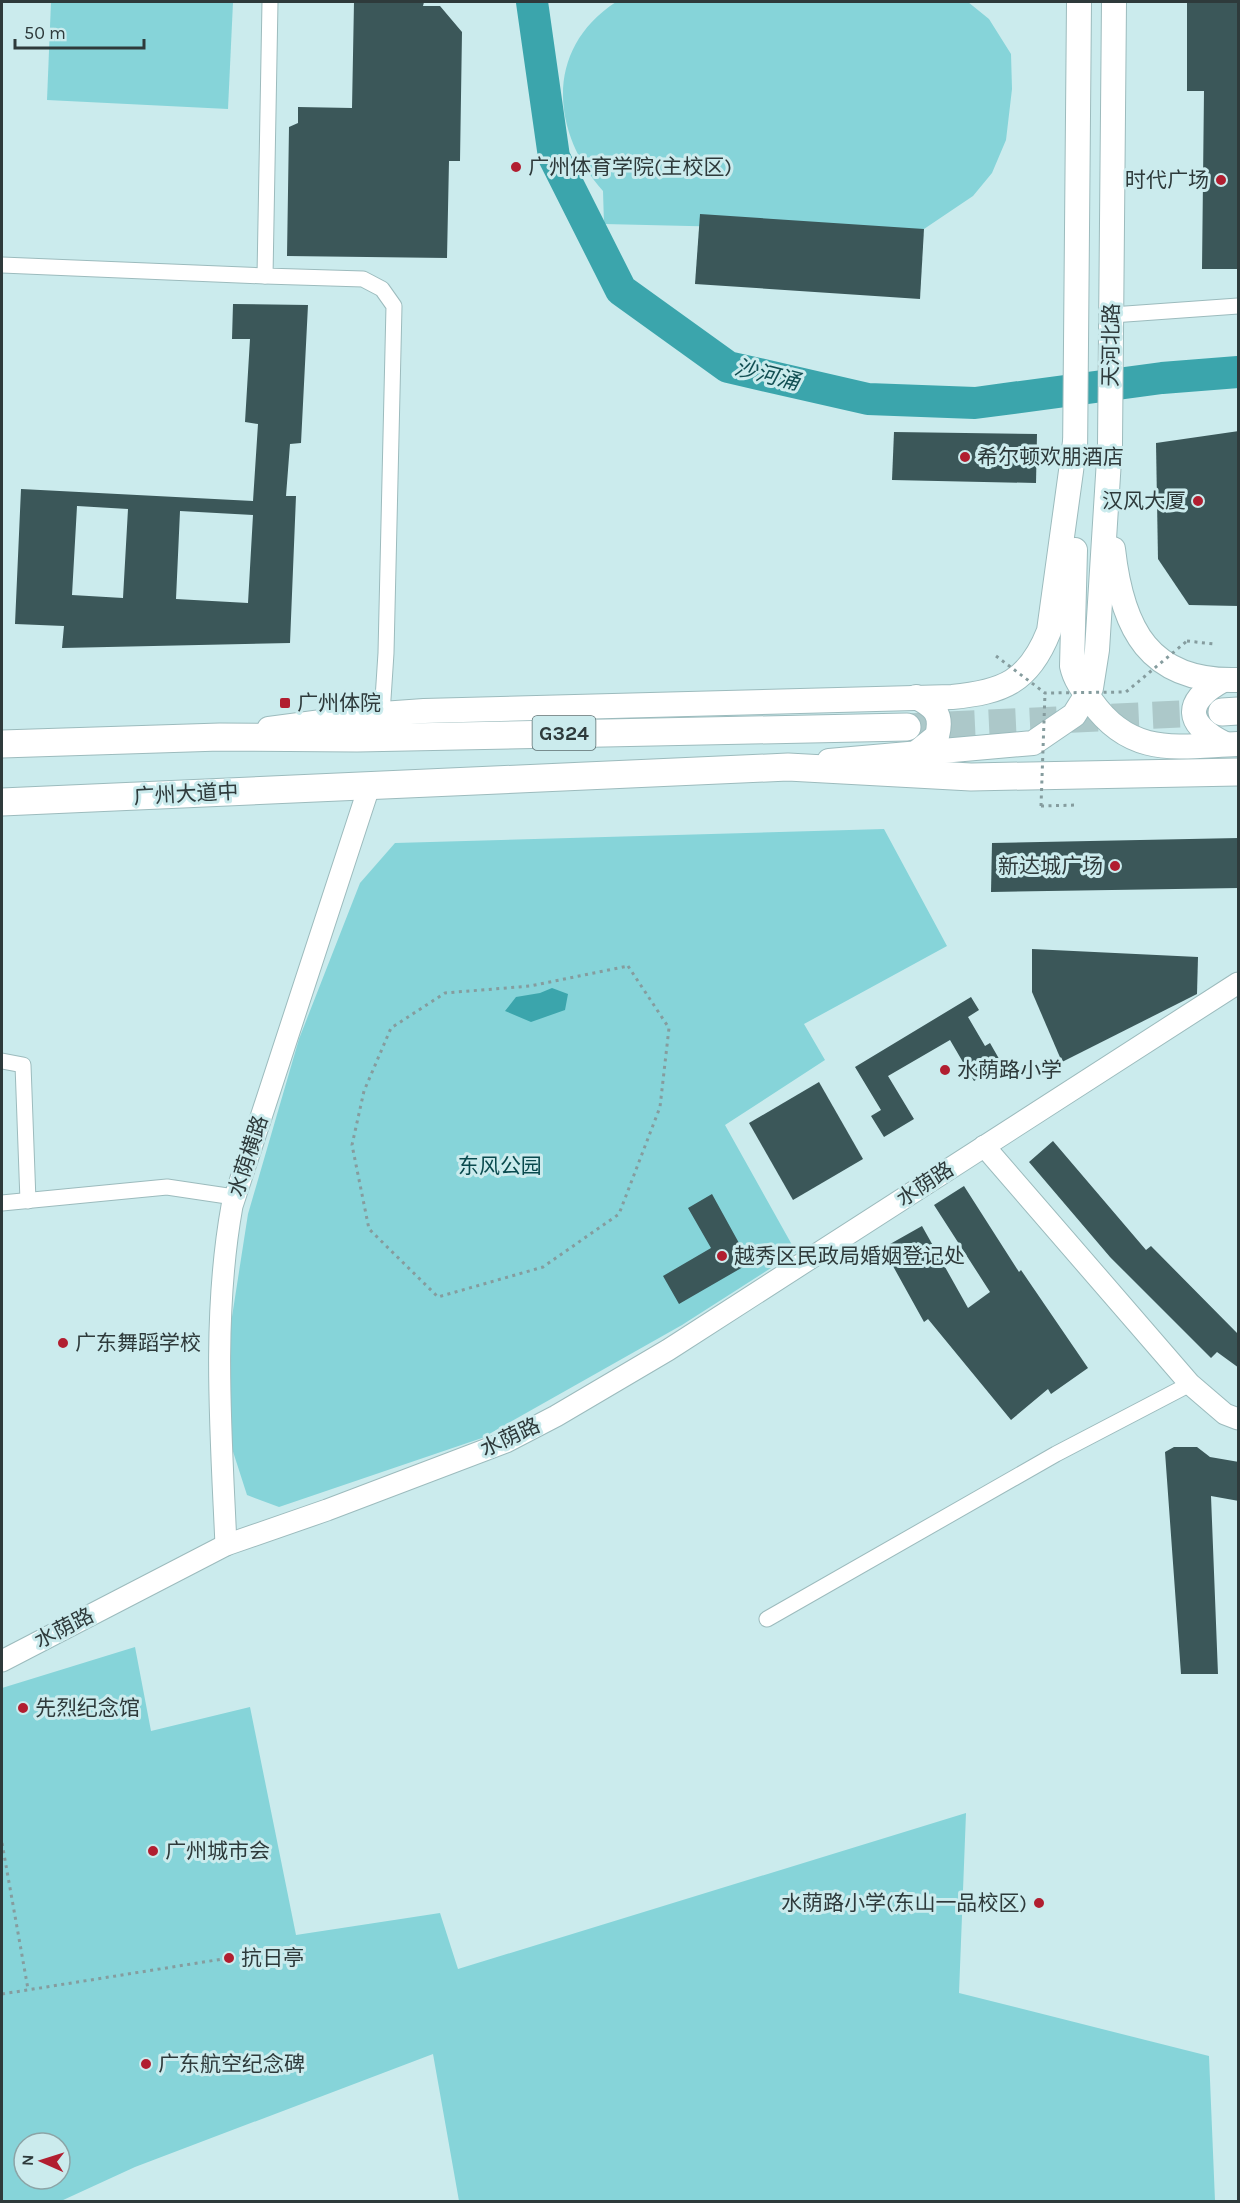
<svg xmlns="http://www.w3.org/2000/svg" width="1240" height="2203" viewBox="0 0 1240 2203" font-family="Karla,'Noto Sans SC',sans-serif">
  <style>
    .green { fill: #86d4d9; fill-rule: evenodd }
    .water { fill: #3ba5ac }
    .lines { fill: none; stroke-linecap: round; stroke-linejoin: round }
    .river { stroke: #3ba5ac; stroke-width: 32 }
    .building { fill: #3b5759; fill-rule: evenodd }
    .highway-tunnel { stroke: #acc8c9; stroke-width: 27; stroke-dasharray: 27 14; stroke-linecap: butt }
    .street-casing { stroke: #9cbbbd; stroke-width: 17 }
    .secondary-casing { stroke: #9cbbbd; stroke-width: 23 }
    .primary-casing { stroke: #9cbbbd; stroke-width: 26 }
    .highway-casing { stroke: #9cbbbd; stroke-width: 29 }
    .path { stroke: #859c9e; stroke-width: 3; stroke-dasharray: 3 4.5; stroke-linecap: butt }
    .street { stroke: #fff; stroke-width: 15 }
    .secondary { stroke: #fff; stroke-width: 21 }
    .primary { stroke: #fff; stroke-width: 24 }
    .highway { stroke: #fff; stroke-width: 27 }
    .path-bridge { stroke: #859c9e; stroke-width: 3; stroke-dasharray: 3 4.5; stroke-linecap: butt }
    .poi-dot { fill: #b11e30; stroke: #cbebed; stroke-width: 2 }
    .labels { text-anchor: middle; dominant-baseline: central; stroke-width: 6; stroke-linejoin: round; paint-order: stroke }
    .shield { fill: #cbebed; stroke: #5d6f70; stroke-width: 1.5 }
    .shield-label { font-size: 20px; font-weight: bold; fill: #2e3a3b }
    .poi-label { font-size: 21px; fill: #2e3a3b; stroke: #cbebed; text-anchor: start }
    .street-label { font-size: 21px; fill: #2e3a3b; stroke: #cbebed }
    .park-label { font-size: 21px; fill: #09494d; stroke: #cbebed }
    .water-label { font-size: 22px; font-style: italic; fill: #124f53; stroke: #cbebed }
  </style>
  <rect width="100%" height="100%" fill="#cbebed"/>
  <!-- green -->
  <g class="green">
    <path d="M 51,2 L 233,2 L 228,109 L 47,100 Z"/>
    <path d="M 616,2 L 968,2 L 989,19 L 1011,54 L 1012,89 L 1006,140 L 992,173 L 973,196 L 924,229 L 897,231 L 604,224 L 603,191 C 551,132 544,49 616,2 Z"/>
    <path d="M 884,829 L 947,946 L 804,1024 L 825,1060 L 725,1125 L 796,1252 L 682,1325 L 482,1438 L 279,1507 L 247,1495 L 228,1436 L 229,1336 L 248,1214 L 299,1039 L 360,883 L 395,843 Z"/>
    <path d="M 135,1647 L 151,1731 L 250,1707 L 296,1935 L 440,1913 L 458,1969 L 966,1813 L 959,1993 L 1209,2056 L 1215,2201 L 459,2201 L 433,2054 L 135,2167 L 61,2201 L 2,2201 L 2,1688 ZM 24,2143 L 60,2143 L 60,2179 L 24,2179 Z"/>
  </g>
  <!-- water -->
  <path class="water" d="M 552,988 L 568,994 L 565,1010 L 531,1022 L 505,1011 L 516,997 L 540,993 Z"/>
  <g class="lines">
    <!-- river -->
    <path class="river" d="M 532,2 L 554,157 L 621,290 L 728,367 L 868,399 L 975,403 L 1162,378 L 1238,372"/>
  </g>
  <!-- building -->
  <g class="building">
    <path d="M 354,2 L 424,2 L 423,6 L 440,6 L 462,32 L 460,161 L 449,161 L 447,258 L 287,256 L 289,127 L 298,123 L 298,107 L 352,108 Z"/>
    <path d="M 1187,2 L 1239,2 L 1239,269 L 1202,269 L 1204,91 L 1187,91 Z"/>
    <path d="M 700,214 L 924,229 L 920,299 L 695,284 Z"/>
    <path d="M 233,304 L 308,305 L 301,443 L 290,444 L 286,496 L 296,496 L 290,643 L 62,648 L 64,626 L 15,624 L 21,489 L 253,501 L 258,424 L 245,422 L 250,339 L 232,339 ZM 77,506 L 128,509 L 123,598 L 72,595 ZM 180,511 L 253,515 L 248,603 L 176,599 Z"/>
    <path d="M 1239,431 L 1239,606 L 1189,605 L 1158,559 L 1156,443 Z"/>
    <path d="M 894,432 L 1037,434 L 1036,483 L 892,480 Z"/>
    <path d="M 1239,838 L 1239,888 L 991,892 L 992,843 Z"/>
    <path d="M 1032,949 L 1198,957 L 1197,994 L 1062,1062 L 1032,992 Z"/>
    <path d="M 971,997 L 979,1010 L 968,1017 L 985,1046 L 990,1043 L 1002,1064 L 974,1081 L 950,1040 L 888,1076 L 914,1119 L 884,1137 L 871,1116 L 881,1110 L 855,1067 Z"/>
    <path d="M 819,1082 L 863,1159 L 793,1200 L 749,1123 Z"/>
    <path d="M 1053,1141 L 1146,1250 L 1151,1246 L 1239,1335 L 1239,1368 L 1217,1352 L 1211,1358 L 1110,1257 L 1029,1162 Z"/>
    <path d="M 964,1186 L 1019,1272 L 1021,1270 L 1088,1368 L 1051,1394 L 1048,1389 L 1011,1420 L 928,1319 L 924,1322 L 883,1248 L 922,1226 L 968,1308 L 990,1292 L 934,1205 Z"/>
    <path d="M 712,1194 L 750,1263 L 679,1304 L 663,1276 L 711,1248 L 688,1208 Z"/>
    <path d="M 1174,1447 L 1197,1447 L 1210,1457 L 1239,1462 L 1239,1501 L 1211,1496 L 1218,1674 L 1181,1674 L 1165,1452 Z"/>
  </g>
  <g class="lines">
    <!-- highway-tunnel -->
    <path class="highway-tunnel" d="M 907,727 L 1222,712"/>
    <defs>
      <g id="street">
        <path d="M 270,2 L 265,276 L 363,279 L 382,289 L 394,306 L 386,653 L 382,714"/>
        <path d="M 2,265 L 265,276"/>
        <path d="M 1112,315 L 1238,306"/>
        <path d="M 2,1061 L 23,1065 L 28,1201"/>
        <path d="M 2,1203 L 167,1187 L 234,1197"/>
        <path d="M 767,1619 L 1056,1454 L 1190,1384"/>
      </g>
      <g id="secondary">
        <path d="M 984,1146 L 1190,1384 L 1225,1414 L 1238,1419"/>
        <path d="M 226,1545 C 221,1433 212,1317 232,1206 L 370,784"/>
        <path d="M 2,1661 L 226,1545 L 327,1510 L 506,1442 L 556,1416 L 668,1350 L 1238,983"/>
      </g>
      <g id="primary">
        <path d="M 1075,458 L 1079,2"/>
        <path d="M 1113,549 C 1122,629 1149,683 1238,680"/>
        <path d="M 1075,550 L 1072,666 C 1075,680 1083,690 1092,702 C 1132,758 1178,746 1238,744"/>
        <path d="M 1223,680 C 1183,702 1185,724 1225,744"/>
        <path d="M 916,697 C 934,706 943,714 937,736 L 916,753"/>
        <path d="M 269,729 L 382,714 L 424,711 L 952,697 C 1003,692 1029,682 1049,631 L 1075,442"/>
        <path d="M 829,761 L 1033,743 L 1074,715 L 1091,688 L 1097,650 L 1110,444 L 1114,2"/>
      </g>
      <g id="highway">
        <path d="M 1222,712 L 1238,711"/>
        <path d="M 2,744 L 220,737 L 357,738 L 907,727"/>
        <path d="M 2,802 L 788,767 L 971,777 L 1238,772"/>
      </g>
    </defs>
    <!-- street casing -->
    <use href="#street" class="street-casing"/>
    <!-- secondary casing -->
    <use href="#secondary" class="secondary-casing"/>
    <!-- primary casing -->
    <use href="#primary" class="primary-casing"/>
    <!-- highway casing -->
    <use href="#highway" class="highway-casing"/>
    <!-- path -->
    <g class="path">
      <path d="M 1187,641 L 1214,644"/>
      <path d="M 1041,806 L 1078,805"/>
      <path d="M 628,966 L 669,1028 L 660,1107 L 619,1214 L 543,1267 L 438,1297 L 369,1229 L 352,1145 L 364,1091 L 391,1028 L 445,993 L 530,986 Z"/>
      <path d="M 2,1843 L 28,1989"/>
      <path d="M 2,1994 L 229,1958"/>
    </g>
    <!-- street -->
    <use href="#street" class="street"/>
    <!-- secondary -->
    <use href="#secondary" class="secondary"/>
    <!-- primary -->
    <use href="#primary" class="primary"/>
    <!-- highway -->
    <use href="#highway" class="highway"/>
    <!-- path-bridge -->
    <g class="path-bridge">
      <path d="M 996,656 L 1045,693 L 1126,692 L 1187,641"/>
      <path d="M 1041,806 L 1045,693"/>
    </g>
  </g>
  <!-- markers -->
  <g class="poi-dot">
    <circle cx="516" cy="167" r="6"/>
    <circle cx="1221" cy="180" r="6"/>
    <circle cx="965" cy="457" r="6"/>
    <circle cx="1198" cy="501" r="6"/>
    <rect x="279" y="697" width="12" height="12" rx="3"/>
    <circle cx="1115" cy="866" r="6"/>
    <circle cx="945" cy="1070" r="6"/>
    <circle cx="722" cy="1256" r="6"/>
    <circle cx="63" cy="1343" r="6"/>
    <circle cx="23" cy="1708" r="6"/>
    <circle cx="153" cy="1851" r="6"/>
    <circle cx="1039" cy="1903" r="6"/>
    <circle cx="229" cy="1958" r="6"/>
    <circle cx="146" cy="2064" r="6"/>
  </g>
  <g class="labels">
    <!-- shield labels -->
    <rect class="shield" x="532.5" y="716" width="63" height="34" rx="4.5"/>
    <g class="shield-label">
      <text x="564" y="733">G324</text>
    </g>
    <!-- poi labels -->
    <g class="poi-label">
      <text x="528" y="167">广州体育学院(主校区)</text>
      <text x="1209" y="180" text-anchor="end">时代广场</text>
      <text x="977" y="457">希尔顿欢朋酒店</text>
      <text x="1186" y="501" text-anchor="end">汉风大厦</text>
      <text x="297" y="703">广州体院</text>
      <text x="1103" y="866" text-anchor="end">新达城广场</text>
      <text x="957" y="1070">水荫路小学</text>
      <text x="734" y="1256">越秀区民政局婚姻登记处</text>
      <text x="75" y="1343">广东舞蹈学校</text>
      <text x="35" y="1708">先烈纪念馆</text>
      <text x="165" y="1851">广州城市会</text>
      <text x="1027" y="1903" text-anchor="end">水荫路小学(东山一品校区)</text>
      <text x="241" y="1958">抗日亭</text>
      <text x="158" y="2064">广东航空纪念碑</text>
    </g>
    <!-- street labels -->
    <g class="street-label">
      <text transform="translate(1111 345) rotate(-89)">天河北路</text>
      <text transform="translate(186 794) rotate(-3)">广州大道中</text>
      <text transform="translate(248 1156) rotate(-72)">水荫横路</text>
      <text transform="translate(925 1184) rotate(-33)">水荫路</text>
      <text transform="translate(510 1437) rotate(-25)">水荫路</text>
      <text transform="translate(64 1628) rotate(-27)">水荫路</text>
    </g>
    <!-- park labels -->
    <g class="park-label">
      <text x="500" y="1166">东风公园</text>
    </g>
    <!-- water labels -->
    <g class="water-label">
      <text transform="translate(767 375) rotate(14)">沙河涌</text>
    </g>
  </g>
  <!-- border -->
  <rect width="1240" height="2203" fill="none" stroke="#2e3a3b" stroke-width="6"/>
  <!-- north arrow -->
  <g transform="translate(42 2161) rotate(273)"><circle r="28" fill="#cbebed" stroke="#8ca4a6" stroke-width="1.5"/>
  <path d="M0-4.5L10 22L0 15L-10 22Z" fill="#b11e30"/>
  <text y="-9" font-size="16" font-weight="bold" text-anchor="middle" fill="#2e3a3b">N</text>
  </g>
  <!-- scale -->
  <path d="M15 39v9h129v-9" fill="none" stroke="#2e3a3b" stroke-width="3"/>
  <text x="24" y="39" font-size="18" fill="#2e3a3b" stroke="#cbebed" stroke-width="4.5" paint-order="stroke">50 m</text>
</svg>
